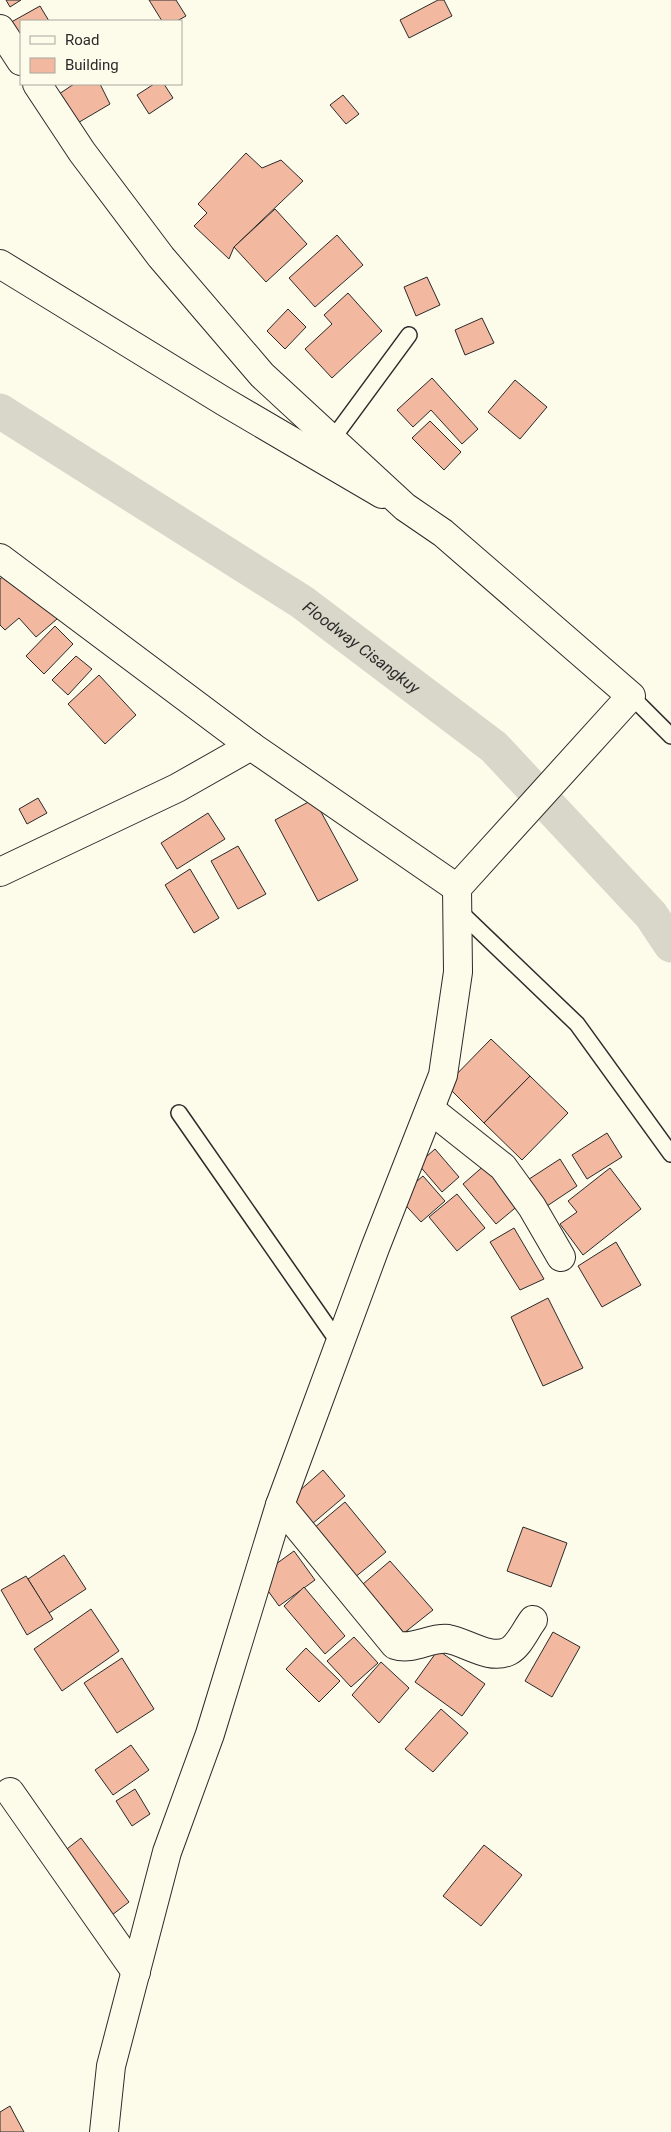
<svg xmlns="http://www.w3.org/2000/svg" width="671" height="2132" viewBox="0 0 671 2132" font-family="Roboto,sans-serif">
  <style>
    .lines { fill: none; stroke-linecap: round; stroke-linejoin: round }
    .canal { stroke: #d8d7c9; stroke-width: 35 }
    .building { fill: #f2b8a0; stroke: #2b2b2b }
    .service-casing { stroke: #2b2b2b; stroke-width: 18 }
    .minor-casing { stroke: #2b2b2b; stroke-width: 30 }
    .tertiary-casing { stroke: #2b2b2b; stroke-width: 30 }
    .service { stroke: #fdfbea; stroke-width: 15 }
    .minor { stroke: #fdfbea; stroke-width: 28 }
    .tertiary { stroke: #fdfbea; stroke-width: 28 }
    .labels { text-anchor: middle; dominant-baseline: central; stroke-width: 4; stroke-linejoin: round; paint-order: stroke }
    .water-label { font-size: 16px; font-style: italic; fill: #2b2b2b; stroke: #fdfbea }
  </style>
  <rect width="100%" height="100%" fill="#fdfbea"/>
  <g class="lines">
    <!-- canal -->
    <path class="canal" id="s1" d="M 0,411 L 302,602 L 494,747 L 651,915 L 671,945"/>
  </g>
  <!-- building -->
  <g class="building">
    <path d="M 6,0 L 21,0 L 10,7 Z"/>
    <path d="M 149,0 L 176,0 L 186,16 L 177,21 L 162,21 Z"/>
    <path d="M 438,0 L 444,0 L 452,16 L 409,38 L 400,20 Z"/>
    <path d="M 40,6 L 49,21 L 21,21 L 21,46 L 6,25 Z"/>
    <path d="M 74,84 L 100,84 L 110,104 L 76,124 L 59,94 Z"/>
    <path d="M 154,84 L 164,84 L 173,98 L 149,114 L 137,95 Z"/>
    <path d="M 343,95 L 359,114 L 346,124 L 330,105 Z"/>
    <path d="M 246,153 L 262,168 L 281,160 L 303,181 L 234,247 L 229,259 L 194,226 L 207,213 L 198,204 Z"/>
    <path d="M 275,209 L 307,244 L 266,282 L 234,247 Z"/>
    <path d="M 337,235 L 363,265 L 315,307 L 289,278 Z"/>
    <path d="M 427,277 L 440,305 L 416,316 L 404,287 Z"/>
    <path d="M 348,293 L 382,331 L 332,378 L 305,349 L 332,324 L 324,315 Z"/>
    <path d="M 288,309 L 306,327 L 285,349 L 267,331 Z"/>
    <path d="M 482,318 L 494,343 L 465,355 L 455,330 Z"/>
    <path d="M 432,378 L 478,429 L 462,444 L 431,410 L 413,427 L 397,410 Z"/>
    <path d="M 515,380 L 547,407 L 520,439 L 488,412 Z"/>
    <path d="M 430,421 L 461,452 L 444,470 L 412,438 Z"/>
    <path d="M 13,568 L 57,619 L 36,637 L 19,618 L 5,630 L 0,625 L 0,579 Z"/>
    <path d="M 55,626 L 73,644 L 44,674 L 26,656 Z"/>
    <path d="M 76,656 L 92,669 L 68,695 L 52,680 Z"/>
    <path d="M 99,675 L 136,715 L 105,744 L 68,704 Z"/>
    <path d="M 38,798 L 47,813 L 27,824 L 19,809 Z"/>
    <path d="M 314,799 L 358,880 L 318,901 L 275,820 Z"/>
    <path d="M 208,813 L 225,839 L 177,869 L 161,843 Z"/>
    <path d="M 238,846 L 266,894 L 238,909 L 211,861 Z"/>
    <path d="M 190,869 L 219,918 L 194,933 L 165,885 Z"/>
    <path d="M 491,1039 L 530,1076 L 484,1123 L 446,1085 Z"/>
    <path d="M 530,1076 L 568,1113 L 522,1160 L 484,1123 Z"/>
    <path d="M 607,1133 L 622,1157 L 587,1179 L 572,1155 Z"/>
    <path d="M 435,1149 L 459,1177 L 442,1192 L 418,1164 Z"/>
    <path d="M 560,1159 L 577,1186 L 541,1210 L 523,1183 Z"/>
    <path d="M 486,1164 L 520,1204 L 496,1224 L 463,1184 Z"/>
    <path d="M 610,1168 L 641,1209 L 583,1255 L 560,1224 L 577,1212 L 568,1201 Z"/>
    <path d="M 423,1176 L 445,1201 L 421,1222 L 398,1197 Z"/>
    <path d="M 457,1194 L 485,1228 L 457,1251 L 429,1217 Z"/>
    <path d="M 514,1228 L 544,1279 L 520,1290 L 490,1242 Z"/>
    <path d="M 616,1242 L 641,1285 L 602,1307 L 578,1266 Z"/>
    <path d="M 548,1298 L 583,1368 L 543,1386 L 511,1317 Z"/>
    <path d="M 323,1470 L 345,1496 L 312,1524 L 290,1499 Z"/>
    <path d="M 345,1502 L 386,1552 L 354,1578 L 314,1528 Z"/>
    <path d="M 523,1527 L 567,1543 L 551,1587 L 507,1571 Z"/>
    <path d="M 294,1551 L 315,1580 L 279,1606 L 258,1577 Z"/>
    <path d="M 64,1555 L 86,1589 L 49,1613 L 28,1579 Z"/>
    <path d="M 390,1561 L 433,1610 L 404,1633 L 363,1584 Z"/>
    <path d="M 26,1576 L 53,1619 L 27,1635 L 1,1590 Z"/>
    <path d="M 304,1587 L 345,1636 L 325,1654 L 284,1606 Z"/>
    <path d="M 91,1609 L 119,1651 L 62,1691 L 34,1649 Z"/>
    <path d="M 553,1632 L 580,1647 L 552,1697 L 525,1681 Z"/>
    <path d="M 354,1637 L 378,1663 L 351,1687 L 327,1661 Z"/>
    <path d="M 306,1648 L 340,1681 L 319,1702 L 286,1669 Z"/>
    <path d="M 438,1650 L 485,1684 L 462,1716 L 415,1682 Z"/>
    <path d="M 122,1658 L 154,1709 L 117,1733 L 84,1683 Z"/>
    <path d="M 381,1662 L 409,1688 L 379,1723 L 352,1695 Z"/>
    <path d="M 441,1709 L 468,1733 L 433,1772 L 405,1749 Z"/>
    <path d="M 131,1745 L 149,1770 L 113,1795 L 95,1770 Z"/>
    <path d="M 135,1789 L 150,1814 L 132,1826 L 116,1801 Z"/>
    <path d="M 81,1838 L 129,1902 L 112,1915 L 63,1852 Z"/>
    <path d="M 484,1845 L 522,1875 L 481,1926 L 443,1896 Z"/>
    <path d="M 10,2106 L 24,2132 L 0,2132 L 0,2112 Z"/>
  </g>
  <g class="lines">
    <defs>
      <g id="service">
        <path d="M 331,441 L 409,335"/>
        <path d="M 631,696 L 671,736"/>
        <path d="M 458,910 L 577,1024 L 671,1154"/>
        <path d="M 179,1113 L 339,1343"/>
      </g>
      <g id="minor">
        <path d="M 0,264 L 225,402 L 382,494"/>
        <path d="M 0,558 L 251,746 L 457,888"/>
        <path d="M 0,872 L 177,788 L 251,746"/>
        <path d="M 431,1110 L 503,1167 L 532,1207 L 561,1257"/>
        <path d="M 280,1505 L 395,1645 C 413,1651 430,1637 448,1639 C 466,1642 490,1661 509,1651 C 519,1646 526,1629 533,1620"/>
        <path d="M 10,1792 L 136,1972"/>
      </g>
      <g id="tertiary">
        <path d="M 0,29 L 21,61"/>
        <path d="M 37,84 L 82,152 L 161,257 L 262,375 L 405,507 L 443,533 L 631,696 L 457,888 L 458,972 L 443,1075 L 375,1248 L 280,1505 L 210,1734 L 167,1852 L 111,2066 L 104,2132"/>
      </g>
    </defs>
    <!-- service casing -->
    <use href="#service" class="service-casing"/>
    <!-- minor casing -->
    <use href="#minor" class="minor-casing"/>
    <!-- tertiary casing -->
    <use href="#tertiary" class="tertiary-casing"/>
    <!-- service -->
    <use href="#service" class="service"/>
    <!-- minor -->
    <use href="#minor" class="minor"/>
    <!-- tertiary -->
    <use href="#tertiary" class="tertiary"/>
  </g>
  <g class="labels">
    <!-- water labels -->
    <g class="water-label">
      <text stroke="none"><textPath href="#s1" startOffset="432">Floodway Cisangkuy</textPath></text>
    </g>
  </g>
  <!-- legend -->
  <rect x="20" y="20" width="162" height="65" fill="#fdfbea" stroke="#a9a89e"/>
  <rect x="30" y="36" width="25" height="8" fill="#fdfbea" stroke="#a9a89e"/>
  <text x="65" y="45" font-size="15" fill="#2b2b2b">Road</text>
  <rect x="30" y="58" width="25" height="15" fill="#f2b8a0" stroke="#a9a89e"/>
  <text x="65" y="70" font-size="15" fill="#2b2b2b">Building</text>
</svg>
